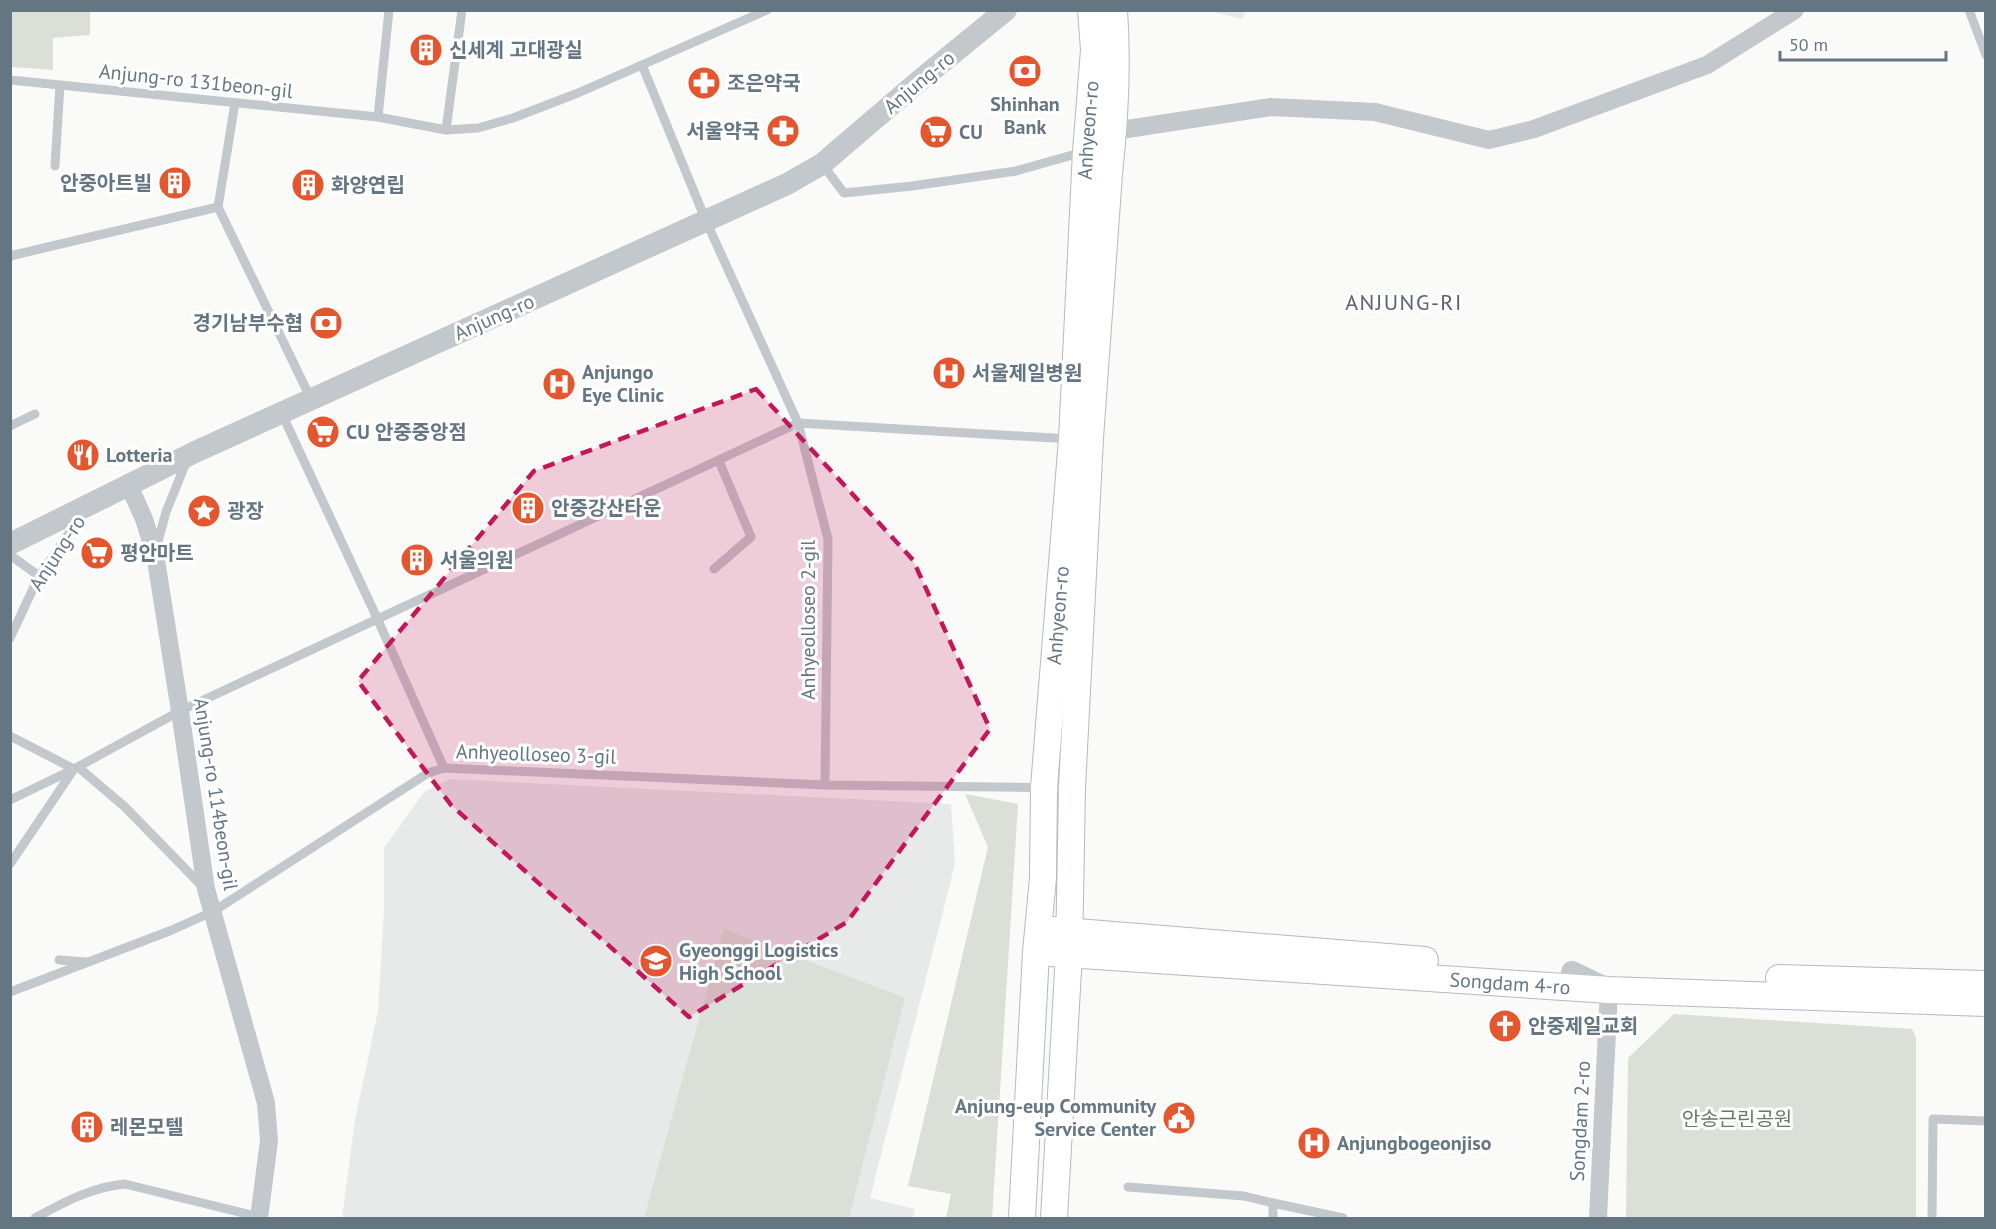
<svg xmlns="http://www.w3.org/2000/svg" width="1996" height="1229" viewBox="0 0 1996 1229" font-family="'PT Sans','Noto Sans KR',sans-serif">
  <style>
    .built { fill: #e8e9e9 }
    .green { fill: #dadfd7 }
    .lines { fill: none; stroke-linecap: round; stroke-linejoin: round }
    .secondary-casing { stroke: #b3babf; stroke-width: 28 }
    .service { stroke: #c3c8cc; stroke-width: 9 }
    .minor { stroke: #c3c8cc; stroke-width: 18 }
    .tertiary { stroke: #c3c8cc; stroke-width: 22 }
    .secondary { stroke: #fff; stroke-width: 26 }
    .marked { fill: #c2185b; fill-opacity: 0.2; stroke: #c2185b; stroke-width: 4.5; stroke-dasharray: 12 8; stroke-linejoin: round }
    .labels { text-anchor: middle; dominant-baseline: central; stroke-width: 6; stroke-linejoin: round; paint-order: stroke }
    .poi-label { font-size: 20px; font-weight: bold; fill: #657683; stroke: #fff; text-anchor: start }
    .street-label { font-size: 20px; fill: #657683; stroke: #fff }
    .park-label { font-size: 20px; fill: #687a64; stroke: #fff }
    .quarter-label { font-size: 22px; letter-spacing: 1.5px; fill: #57646e; stroke: #fff }
  </style>
  <rect width="100%" height="100%" fill="#fafaf8"/>
  <!-- built -->
  <g class="built">
    <path d="M 1209,11 L 1246,10 L 1246,11 L 1242,19 Z"/>
    <path d="M 450,779 L 951,804 L 955,864 L 870,1198 L 915,1209 L 913,1218 L 342,1218 L 355,1120 L 378,1011 L 384,910 L 384,848 L 424,792 Z"/>
  </g>
  <!-- green -->
  <g class="green">
    <path d="M 10,11 L 90,11 L 90,35 L 53,38 L 53,70 L 11,67 Z"/>
    <path d="M 965,794 L 1018,804 L 992,1218 L 946,1218 L 951,1194 L 908,1186 L 988,847 Z"/>
    <path d="M 724,929 L 905,998 L 849,1218 L 644,1218 Z"/>
    <path d="M 1674,1014 L 1912,1029 L 1916,1038 L 1916,1218 L 1626,1218 L 1628,1058 Z"/>
  </g>
  <g class="lines">
    <defs>
      <g id="secondary">
        <path d="M 1052,930 L 1425,960"/>
        <path id="s1" d="M 1051,953 L 1609,990 L 1986,1003"/>
        <path d="M 1779,978 L 1986,984"/>
        <path id="s2" d="M 1022,1218 L 1036,952 L 1043,878 L 1044,787 L 1072,439 L 1086,151 L 1094,50 L 1091,10"/>
        <path d="M 1054,1218 L 1069,953 L 1072,788 L 1090,438 L 1109,174 C 1115,120 1118,65 1114,10"/>
      </g>
    </defs>
    <!-- secondary casing -->
    <use href="#secondary" class="secondary-casing"/>
    <!-- service -->
    <g class="service">
      <path d="M 1969,10 L 1986,55"/>
      <path d="M 642,65 L 706,221 L 798,423 L 828,539 L 825,785"/>
      <path d="M 10,80 L 378,117 L 446,130 L 478,128 L 513,118 L 578,93 L 767,10"/>
      <path d="M 378,117 L 389,10"/>
      <path d="M 446,130 L 462,10"/>
      <path d="M 822,164 L 844,193 L 912,186 L 1016,171 L 1083,152"/>
      <path d="M 55,166 L 60,85"/>
      <path d="M 218,207 L 235,103"/>
      <path d="M 10,256 L 218,207 L 311,399"/>
      <path d="M 282,414 L 377,618 L 444,768"/>
      <path d="M 10,426 L 35,414"/>
      <path d="M 156,549 L 166,512 L 187,460"/>
      <path d="M 10,555 L 39,576"/>
      <path d="M 714,569 L 751,537 L 719,461"/>
      <path d="M 10,638 L 39,576 L 81,516"/>
      <path d="M 10,736 L 74,769 L 10,864"/>
      <path d="M 78,767 L 125,807 L 202,886"/>
      <path d="M 10,800 L 74,769 L 180,711 L 798,423 L 1071,439"/>
      <path d="M 59,960 L 86,962"/>
      <path d="M 10,992 L 172,930 L 214,911 L 428,773 L 444,768 L 825,785 L 1070,788"/>
      <path d="M 1128,1187 L 1244,1196 L 1273,1203 L 1273,1218"/>
      <path d="M 1273,1203 L 1343,1218"/>
      <path d="M 35,1218 C 64,1202 92,1187 125,1184 L 260,1217"/>
      <path d="M 1932,1218 L 1933,1119 L 1986,1121"/>
    </g>
    <!-- minor -->
    <g class="minor">
      <path d="M 1114,131 L 1271,107 L 1375,112 L 1489,140 L 1534,129 L 1707,65 L 1795,10"/>
      <path d="M 128,483 L 144,519 L 155,554 L 180,711 L 206,889 L 266,1103 L 269,1141 L 259,1218"/>
      <path d="M 1598,1218 L 1609,990"/>
    </g>
    <!-- tertiary -->
    <g class="tertiary">
      <path d="M 10,544 L 195,452 L 787,184 L 822,164 L 919,81 L 1006,10"/>
      <path d="M 1572,972 L 1605,988"/>
    </g>
    <!-- secondary -->
    <use href="#secondary" class="secondary"/>
  </g>
  <!-- marked area -->
  <path class="marked" d="M 756,389 L 913,560 L 990,729 L 847,922 L 689,1017 L 451,805 L 358,681 L 534,471 Z"/>
  <!-- icons -->
  <defs>
    <symbol id="building-disc" viewBox="-11 -11 22 22"><circle r="9.5" fill="#e4572e" stroke="#fff"/><path d="M-4-6H4V6H1V3H-1V6H-4ZM-2.5-4.3h1.7v1.8h-1.7ZM.8-4.3h1.7v1.8H.8ZM-2.5-1h1.7V.8h-1.7ZM.8-1h1.7V.8H.8Z" fill="#fff"/></symbol>
    <symbol id="bank-disc" viewBox="-11 -11 22 22"><circle r="9.5" fill="#e4572e" stroke="#fff"/><path d="M-6-4H6V4H-6ZM0-2.3a2.3 2.3 0 1 0 0 4.6a2.3 2.3 0 1 0 0-4.6Z" fill="#fff"/></symbol>
    <symbol id="pharmacy-disc" viewBox="-11 -11 22 22"><circle r="9.5" fill="#e4572e" stroke="#fff"/><path d="M-2-6h4v4h4v4h-4v4h-4v-4h-4v-4h4Z" fill="#fff"/></symbol>
    <symbol id="supermarket-disc" viewBox="-11 -11 22 22"><circle r="9.5" fill="#e4572e" stroke="#fff"/><path d="M-6-5.5h2.5l.6 2H6L4.5 2H-2.5L-4.4-4H-6ZM-1.5 3.2a1.3 1.3 0 1 0 .1 0ZM3 3.2a1.3 1.3 0 1 0 .1 0Z" fill="#fff"/></symbol>
    <symbol id="hospital-disc" viewBox="-11 -11 22 22"><circle r="9.5" fill="#e4572e" stroke="#fff"/><path d="M-5-5h3v3.5h4V-5h3V5h-3V1.5h-4V5h-3Z" fill="#fff"/></symbol>
    <symbol id="restaurant-disc" viewBox="-11 -11 22 22"><circle r="9.5" fill="#e4572e" stroke="#fff"/><path d="M-5-6h1v4h1v-4h1v4h1v-4h1v5L-1.5 .5V6h-2V.5L-5-1ZM5-6V6H3V1.5H1.5Q1.5-4 5-6Z" fill="#fff"/></symbol>
    <symbol id="sight-disc" viewBox="-11 -11 22 22"><circle r="9.5" fill="#e4572e" stroke="#fff"/><path d="M0-6L1.8-2.2L6-1.7L2.9 1.2L3.7 5.4L0 3.3L-3.7 5.4L-2.9 1.2L-6-1.7L-1.8-2.2Z" fill="#fff"/></symbol>
    <symbol id="school-disc" viewBox="-11 -11 22 22"><circle r="9.5" fill="#e4572e" stroke="#fff"/><path d="M0-5L7-2L0 1L-7-2ZM-4 1L0 2.5L4 1V4Q0 6-4 4Z" fill="#fff"/></symbol>
    <symbol id="church-disc" viewBox="-11 -11 22 22"><circle r="9.5" fill="#e4572e" stroke="#fff"/><path d="M-1.2-6h2.4v3.5h3.3v2.4h-3.3V6h-2.4V-.1h-3.3v-2.4h3.3Z" fill="#fff"/></symbol>
    <symbol id="civic-disc" viewBox="-11 -11 22 22"><circle r="9.5" fill="#e4572e" stroke="#fff"/><path d="M-.6-6.5H3V-4.5H.6V-3L4-1V1h2V6H-6V1h2V-1L-.6-3ZM-1.2 2.5V6h2.4V2.5Z" fill="#fff"/></symbol>
  </defs>
  <g fill-rule="evenodd">
    <use href="#building-disc" x="407" y="31" width="38" height="38"/>
    <use href="#bank-disc" x="1006" y="52" width="38" height="38"/>
    <use href="#pharmacy-disc" x="685" y="64" width="38" height="38"/>
    <use href="#pharmacy-disc" x="764" y="112" width="38" height="38"/>
    <use href="#supermarket-disc" x="917" y="113" width="38" height="38"/>
    <use href="#building-disc" x="156" y="164" width="38" height="38"/>
    <use href="#building-disc" x="289" y="166" width="38" height="38"/>
    <use href="#bank-disc" x="307" y="304" width="38" height="38"/>
    <use href="#hospital-disc" x="930" y="354" width="38" height="38"/>
    <use href="#hospital-disc" x="540" y="365" width="38" height="38"/>
    <use href="#supermarket-disc" x="304" y="413" width="38" height="38"/>
    <use href="#restaurant-disc" x="64" y="436" width="38" height="38"/>
    <use href="#building-disc" x="509" y="489" width="38" height="38"/>
    <use href="#sight-disc" x="185" y="492" width="38" height="38"/>
    <use href="#supermarket-disc" x="78" y="534" width="38" height="38"/>
    <use href="#building-disc" x="398" y="541" width="38" height="38"/>
    <use href="#school-disc" x="637" y="942" width="38" height="38"/>
    <use href="#church-disc" x="1486" y="1007" width="38" height="38"/>
    <use href="#civic-disc" x="1160" y="1099" width="38" height="38"/>
    <use href="#building-disc" x="68" y="1108" width="38" height="38"/>
    <use href="#hospital-disc" x="1295" y="1124" width="38" height="38"/>
  </g>
  <g class="labels">
    <!-- poi labels -->
    <g class="poi-label">
      <text x="449" y="50">신세계 고대광실</text>
      <text x="727" y="83">조은약국</text>
      <text x="1025" y="104" text-anchor="middle">Shinhan<tspan x="1025" dy="23">Bank</tspan></text>
      <text x="760" y="131" text-anchor="end">서울약국</text>
      <text x="959" y="132">CU</text>
      <text x="152" y="183" text-anchor="end">안중아트빌</text>
      <text x="331" y="185">화양연립</text>
      <text x="303" y="323" text-anchor="end">경기남부수협</text>
      <text x="582" y="372">Anjungo<tspan x="582" dy="23">Eye Clinic</tspan></text>
      <text x="972" y="373">서울제일병원</text>
      <text x="346" y="432">CU 안중중앙점</text>
      <text x="106" y="455">Lotteria</text>
      <text x="551" y="508">안중강산타운</text>
      <text x="227" y="511">광장</text>
      <text x="120" y="553">평안마트</text>
      <text x="440" y="560">서울의원</text>
      <text x="679" y="950">Gyeonggi Logistics<tspan x="679" dy="23">High School</tspan></text>
      <text x="1528" y="1026">안중제일교회</text>
      <text x="1156" y="1106" text-anchor="end">Anjung-eup Community<tspan x="1156" dy="23">Service Center</tspan></text>
      <text x="110" y="1127">레몬모텔</text>
      <text x="1337" y="1143">Anjungbogeonjiso</text>
    </g>
    <!-- street labels -->
    <g class="street-label">
      <text transform="translate(196 81) rotate(6)">Anjung-ro 131beon-gil</text>
      <text transform="translate(919 82) rotate(-40)">Anjung-ro</text>
      <text stroke="none"><textPath href="#s2" startOffset="1090">Anhyeon-ro</textPath></text>
      <text transform="translate(494 317) rotate(-24)">Anjung-ro</text>
      <text transform="translate(57 553) rotate(-57)">Anjung-ro</text>
      <text stroke="none"><textPath href="#s2" startOffset="604">Anhyeon-ro</textPath></text>
      <text transform="translate(808 620) rotate(-90)">Anhyeolloseo 2-gil</text>
      <text transform="translate(536 754) rotate(2)">Anhyeolloseo 3-gil</text>
      <text transform="translate(216 794) rotate(81)">Anjung-ro 114beon-gil</text>
      <text stroke="none"><textPath href="#s1" startOffset="460">Songdam 4-ro</textPath></text>
      <text transform="translate(1580 1121) rotate(-87)">Songdam 2-ro</text>
    </g>
    <!-- park labels -->
    <g class="park-label">
      <text x="1737" y="1119">안송근린공원</text>
    </g>
    <!-- quarter labels -->
    <g class="quarter-label">
      <text x="1404" y="302">ANJUNG-RI</text>
    </g>
  </g>
  <!-- border -->
  <rect width="1996" height="1229" fill="none" stroke="#657683" stroke-width="24"/>
  <!-- scale -->
  <path d="M1780 51v9h166v-9" fill="none" stroke="#657683" stroke-width="3"/>
  <text x="1789" y="51" font-size="18" fill="#657683" stroke="#ffffff" stroke-width="4.5" paint-order="stroke">50 m</text>
</svg>
